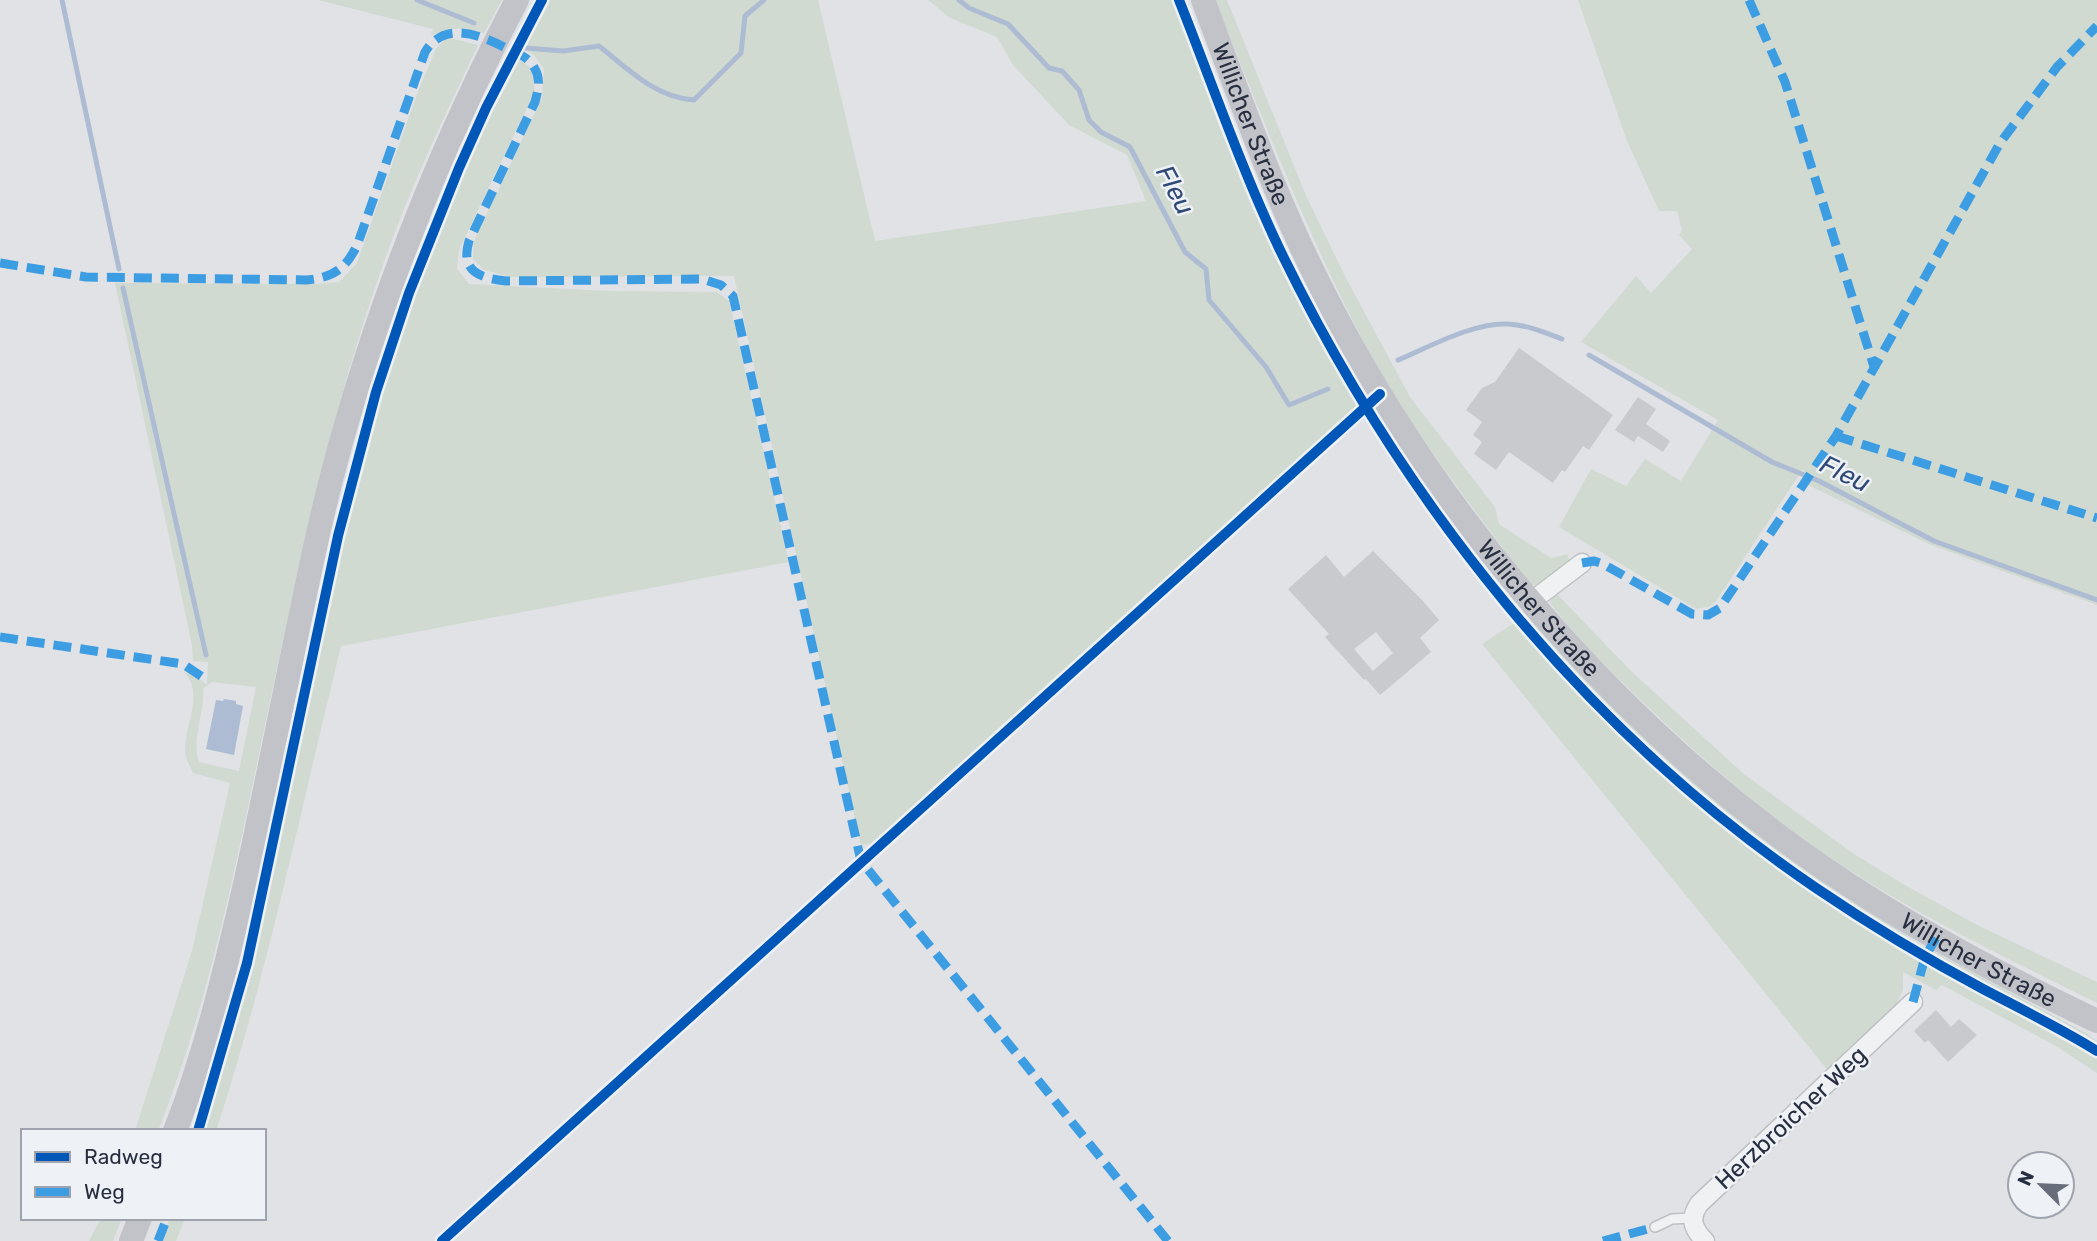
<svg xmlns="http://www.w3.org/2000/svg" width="2097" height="1241" viewBox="0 0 2097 1241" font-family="Rubik,sans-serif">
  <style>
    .green { fill: #d0dad1; fill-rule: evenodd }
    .water { fill: #adbcd3 }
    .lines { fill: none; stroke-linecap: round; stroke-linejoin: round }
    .stream { stroke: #adbcd3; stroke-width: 5 }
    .building { fill: #c9cace; fill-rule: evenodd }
    .lane-casing { stroke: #bfc0c4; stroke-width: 12 }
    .street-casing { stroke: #bfc0c4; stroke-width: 21 }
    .lane { stroke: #f0f1f3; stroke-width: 9 }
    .street { stroke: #f0f1f3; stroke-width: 18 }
    .secondary { stroke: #c2c3c9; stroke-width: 24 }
    .quiet { stroke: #3d9de3; stroke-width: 9; stroke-dasharray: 18 9; stroke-linecap: butt }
    .cycleway-casing { stroke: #eef1f6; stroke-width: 15 }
    .cycleway { stroke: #0057b8; stroke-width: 10 }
    .labels { text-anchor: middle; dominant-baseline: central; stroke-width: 5; stroke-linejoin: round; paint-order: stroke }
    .street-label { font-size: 24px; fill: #272e40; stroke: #eef1f6 }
    .water-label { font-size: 26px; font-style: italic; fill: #2f4976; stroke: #eef1f6 }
  </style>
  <rect width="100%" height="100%" fill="#e1e2e6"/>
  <!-- green -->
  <g class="green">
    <path d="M 318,0 L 502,0 L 484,33 L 458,28 L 431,35 L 433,29 Z"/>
    <path d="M 546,0 L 818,0 L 875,241 L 1146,201 L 1127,155 L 1069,125 L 1013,65 L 997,37 L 950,18 L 928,0 L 1176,0 L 1236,152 L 1290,275 L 1359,402 L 1356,408 L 875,843 L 861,845 L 734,276 L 511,277 L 484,270 L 473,259 L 474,241 L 542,98 L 544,69 L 534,55 L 522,48 Z"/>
    <path d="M 1215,0 L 1227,0 L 1307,198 L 1347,280 L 1410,397 L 1495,507 L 1499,524 L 1551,558 L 1567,554 L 1570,563 L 1538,586 L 1530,584 C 1475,510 1414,435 1370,354 C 1309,240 1263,119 1215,0 Z"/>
    <path d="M 1578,0 L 2097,0 L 2097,605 L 1931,545 L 1808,485 L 1803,469 L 1716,601 L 1711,606 L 1696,609 L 1559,527 L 1591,469 L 1626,486 L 1645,459 L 1681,481 L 1718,420 L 1581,342 L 1636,276 L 1651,293 L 1692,249 L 1679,235 L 1682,230 L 1677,211 L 1659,211 L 1627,141 Z"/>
    <path d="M 450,38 L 478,45 C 445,115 411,186 385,259 C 340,384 310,516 282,645 C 246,808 220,975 158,1131 L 135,1131 L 192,951 L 230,783 L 193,773 C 191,768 188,763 186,758 C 180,731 207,695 184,672 L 195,675 L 207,685 L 208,662 L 193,661 L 192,645 L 115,283 L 317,284 L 339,282 L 357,263 L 419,89 L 436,49 L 442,42 ZM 212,682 L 256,687 L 239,771 L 199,762 C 191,740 205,712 203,689 Z"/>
    <path d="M 517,58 L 531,68 L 535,91 L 459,250 L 457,269 L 469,284 L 609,291 L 717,292 L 729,301 L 789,562 L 341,646 C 301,808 268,972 216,1131 L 200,1131 C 275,907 300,677 363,451 C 390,355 423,261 463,170 C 479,132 500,96 517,58 Z"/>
    <path d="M 1555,592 L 1632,672 L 1744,774 L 1854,854 L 1903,884 L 1977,925 L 2097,982 L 2097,1003 C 1988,949 1877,896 1780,822 C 1734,787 1690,747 1648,707 C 1614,674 1579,642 1550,603 Z"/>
    <path d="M 1517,621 C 1552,666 1593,704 1634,743 C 1720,825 1814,895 1916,956 C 1975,991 2039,1019 2097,1055 L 2097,1073 L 2056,1046 L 1942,985 L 1936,990 L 1903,972 L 1903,990 L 1892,1013 L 1830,1073 L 1482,644 Z"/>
    <path d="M 1533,621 L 1804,868 L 1918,943 L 2084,1032 L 2097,1041 L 2097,1047 L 1921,951 L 1800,872 L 1727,816 L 1672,770 L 1587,688 L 1526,622 Z"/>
    <path d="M 101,1218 L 122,1218 L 113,1241 L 89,1241 Z"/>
    <path d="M 170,1218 L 185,1218 L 176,1241 L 161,1241 Z"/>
  </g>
  <!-- water -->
  <path class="water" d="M 224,699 L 236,701 L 236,704 L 243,706 L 234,755 L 206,749 L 216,700 L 223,701 Z"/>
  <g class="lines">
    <!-- stream -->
    <g class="stream">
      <path d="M 62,0 L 119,269"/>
      <path d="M 417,0 L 474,23"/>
      <path d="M 959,0 L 969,8 L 1008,24 L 1049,68 L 1062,71 L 1079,90 L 1089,120 L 1101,132 L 1130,147 L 1185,252 L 1206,269 L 1209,300 L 1266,367 L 1289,405 L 1328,389"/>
      <path d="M 526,48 L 563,51 L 599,46 C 628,69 656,98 694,100 L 741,53 L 745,16 L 764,0"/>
      <path d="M 123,288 L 206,655"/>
      <path d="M 1589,355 L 1772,462 L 1819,481 L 1934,541 L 2097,600"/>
      <path d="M 1398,360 C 1429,347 1474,322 1508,324 C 1527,325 1544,332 1562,339"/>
    </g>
  </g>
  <!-- building -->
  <g class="building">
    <path d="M 1519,348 L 1613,415 L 1589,450 L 1583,446 L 1565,472 L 1562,470 L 1553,483 L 1509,452 L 1496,470 L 1474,454 L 1482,442 L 1473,435 L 1482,422 L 1466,410 L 1482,388 L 1495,382 Z"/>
    <path d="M 1638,397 L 1656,409 L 1646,424 L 1670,441 L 1663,452 L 1638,436 L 1634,442 L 1615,430 Z"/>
    <path d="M 1373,551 L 1422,600 L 1439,620 L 1420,638 L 1431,652 L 1380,695 L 1366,679 L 1364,680 L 1325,637 L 1329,634 L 1288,589 L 1326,555 L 1344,577 ZM 1376,632 L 1393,653 L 1373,671 L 1354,649 Z"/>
    <path d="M 1936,1010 L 1951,1027 L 1959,1019 L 1977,1035 L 1948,1062 L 1928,1040 L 1925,1043 L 1914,1031 Z"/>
  </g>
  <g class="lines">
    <defs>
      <path id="lane" d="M 1655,1227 L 1672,1219 L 1692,1218"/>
      <g id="street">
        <path d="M 1532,601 L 1582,563"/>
        <path d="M 1705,1241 C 1693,1229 1689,1219 1699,1204 L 1913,1002"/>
      </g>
    </defs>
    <!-- lane casing -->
    <use href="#lane" class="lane-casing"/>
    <!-- street casing -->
    <use href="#street" class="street-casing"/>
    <!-- lane -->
    <use href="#lane" class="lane"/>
    <!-- street -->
    <use href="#street" class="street"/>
    <!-- secondary -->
    <g class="secondary">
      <path id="s1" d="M 1203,0 C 1242,103 1278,207 1330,305 C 1439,515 1606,711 1798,850 C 1891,917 1993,972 2097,1021"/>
      <path d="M 175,1131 C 206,1052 226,967 245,884 C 269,774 290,663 314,552 C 355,362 427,172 517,0"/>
      <path d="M 131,1241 L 140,1218"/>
    </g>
    <!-- quiet -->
    <g class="quiet">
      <path d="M 1749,0 L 1785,82 L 1875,370"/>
      <path d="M 0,263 L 86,277 L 306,280 C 333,278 347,268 358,243 L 425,52 C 444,21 478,34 504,47 C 516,52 529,57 535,69 C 541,79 538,91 535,102 L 469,241 C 460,272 480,278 506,281 L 702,279 L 721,285 L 733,296 L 861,861 L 1168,1241"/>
      <path d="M 1836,436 L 2097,518"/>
      <path d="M 1582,563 L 1594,561 L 1603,564 L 1692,614 L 1708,615 L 1720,608 L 1836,436 L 2000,143 L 2057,67 L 2097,26"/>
      <path d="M 0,637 L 183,664 L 204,678"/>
      <path d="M 1913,1002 L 1925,957 L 1936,938"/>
      <path d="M 158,1241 L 167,1218"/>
      <path d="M 1603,1241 L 1655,1227"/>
    </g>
    <defs>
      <g id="cycleway">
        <path d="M 1179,0 C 1212,83 1241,168 1279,248 C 1401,500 1583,730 1816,888 C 1869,924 1925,958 1983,989 C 2021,1009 2060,1028 2097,1051"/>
        <path d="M 198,1131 L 247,963 L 338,536 L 376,392 L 409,293 L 459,168 L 486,108 L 542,0"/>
        <path d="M 442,1241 L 1380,394"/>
      </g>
    </defs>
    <!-- cycleway casing -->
    <use href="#cycleway" class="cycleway-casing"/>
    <!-- cycleway -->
    <use href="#cycleway" class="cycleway"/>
  </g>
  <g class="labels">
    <!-- street labels -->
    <g class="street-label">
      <text stroke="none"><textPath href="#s1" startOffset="133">Willicher Straße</textPath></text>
      <text stroke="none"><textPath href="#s1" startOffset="700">Willicher Straße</textPath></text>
      <text stroke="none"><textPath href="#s1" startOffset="1267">Willicher Straße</textPath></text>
      <text transform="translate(1791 1118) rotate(-43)">Herzbroicher Weg</text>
    </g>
    <!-- water labels -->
    <g class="water-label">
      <text transform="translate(1175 190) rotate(62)">Fleu</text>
      <text transform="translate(1845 474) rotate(26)">Fleu</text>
    </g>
  </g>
  <!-- legend -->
  <rect x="21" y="1129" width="245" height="91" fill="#eef1f6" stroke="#9ea3ad" stroke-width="2"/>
  <rect x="35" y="1152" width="35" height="10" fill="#0057b8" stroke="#9ea3ad" stroke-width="2"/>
  <text x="84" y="1164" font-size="21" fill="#272e40">Radweg</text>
  <rect x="35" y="1187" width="35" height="10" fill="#3d9de3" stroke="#9ea3ad" stroke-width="2"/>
  <text x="84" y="1199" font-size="21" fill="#272e40">Weg</text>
  <!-- north arrow -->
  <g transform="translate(2041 1185) rotate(294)"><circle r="33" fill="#eef1f6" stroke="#9ea3ad" stroke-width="2"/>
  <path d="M0-5L12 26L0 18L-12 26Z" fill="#686d7a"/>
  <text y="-10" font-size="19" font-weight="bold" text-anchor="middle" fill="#272e40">N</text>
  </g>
</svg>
